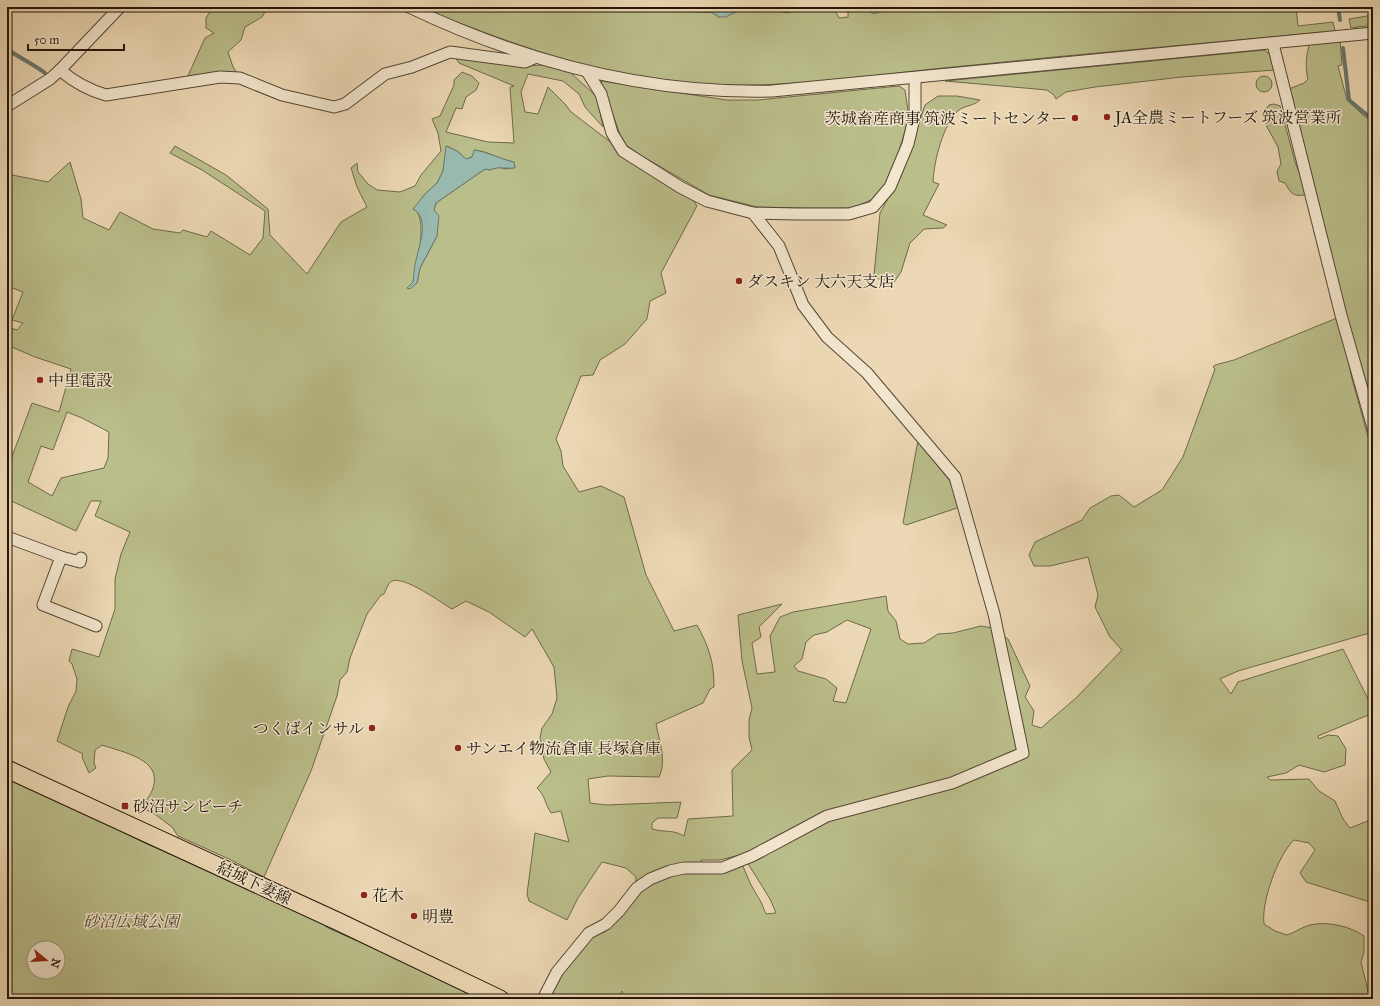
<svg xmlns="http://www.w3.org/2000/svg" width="1380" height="1006" viewBox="0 0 1380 1006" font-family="'IM FELL Great Primer','Noto Serif JP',serif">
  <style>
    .green { fill: #babe8b; stroke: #6e6a4a; fill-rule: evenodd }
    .water { fill: #99b9af; stroke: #69786d }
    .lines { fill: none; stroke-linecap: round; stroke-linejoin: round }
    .stream { stroke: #69786d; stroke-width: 4 }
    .minor-casing { stroke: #544634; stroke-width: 13 }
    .primary-casing { stroke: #221609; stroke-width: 19 }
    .minor { stroke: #f3e6ce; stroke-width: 11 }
    .primary { stroke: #ecd8b4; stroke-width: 17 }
    .poi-dot { fill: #8f2418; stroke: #f3e6ce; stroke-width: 1.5 }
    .labels { text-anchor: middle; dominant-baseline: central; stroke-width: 3; stroke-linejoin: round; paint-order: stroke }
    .poi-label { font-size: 16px; fill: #221609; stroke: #f3e6ce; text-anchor: start }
    .street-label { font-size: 16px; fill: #221609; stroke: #f3e6ce }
    .park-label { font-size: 16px; font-style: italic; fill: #504830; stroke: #f3e6ce }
  </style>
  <rect width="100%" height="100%" fill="#ecd8b4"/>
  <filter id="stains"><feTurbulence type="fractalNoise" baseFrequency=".005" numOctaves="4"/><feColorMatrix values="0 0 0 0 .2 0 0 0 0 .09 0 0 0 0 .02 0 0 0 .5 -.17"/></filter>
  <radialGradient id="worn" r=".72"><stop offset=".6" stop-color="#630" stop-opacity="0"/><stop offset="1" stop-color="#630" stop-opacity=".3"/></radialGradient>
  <!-- green -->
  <g class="green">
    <path d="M 213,7 L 268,7 L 262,17 L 245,27 L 241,40 L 228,52 L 233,67 L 237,73 L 187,78 L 205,38 L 214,33 L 206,28 L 206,18 Z"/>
    <path d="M 419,7 L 641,7 L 657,11 L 712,12 L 719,17 L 734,12 L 764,8 L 787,13 L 794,11 L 801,7 L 830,7 L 835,10 L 839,18 L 848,17 L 848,8 L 868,7 L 870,12 L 880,12 L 880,7 L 1296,7 L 1298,26 L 1333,22 L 1335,31 C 1208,43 1080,54 953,67 C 861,76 767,92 674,82 C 585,72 502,40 419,7 Z"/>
    <path d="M 1373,15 L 1373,25 L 1351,28 L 1349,19 Z"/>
    <path d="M 1340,40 L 1342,65 L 1338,66 L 1347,100 L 1373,124 L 1373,405 L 1339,292 L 1289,89 L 1304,83 L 1308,79 C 1305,68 1306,53 1310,43 Z"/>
    <path d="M 1264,50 L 1271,55 L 1275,70 L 1182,77 L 1095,87 L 1066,92 L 1056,99 L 1054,95 L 1047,90 L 945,81 Z"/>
    <path d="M 453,54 L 528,66 L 543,65 L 571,73 L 597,97 L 603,127 L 585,107 L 579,94 L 563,81 L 528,74 L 521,92 L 525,112 L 538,114 L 548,87 L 566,105 L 570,111 L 613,144 L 622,155 L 693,200 L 697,206 L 661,273 L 666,293 L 650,301 L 647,319 L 625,344 L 600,360 L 593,375 L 581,376 L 556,439 L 561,451 L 563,466 L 579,492 L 601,486 L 624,497 L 646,575 L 674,631 L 697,625 C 709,647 714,662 714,687 L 710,689 L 703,703 L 656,724 C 659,740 667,761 659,777 L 608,776 L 588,779 L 590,803 L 606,805 L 681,802 L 677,818 L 658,818 L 652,823 L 652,829 C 666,833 672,829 684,836 L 688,819 L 733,816 L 732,770 L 752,750 L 749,737 L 749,720 L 752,708 L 742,661 L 738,615 L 782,604 L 759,627 L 761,637 L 752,643 L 757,674 L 775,672 L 770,636 L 780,617 L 793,612 L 886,596 L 888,611 L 896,621 L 900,639 L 908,644 L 924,643 L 938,634 L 953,633 L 981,626 L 993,628 L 1008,639 L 1030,686 L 1025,697 L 1034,711 L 1032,725 L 1041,728 L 1076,698 L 1122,650 L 1110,637 L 1095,607 L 1098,595 L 1088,557 L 1050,566 L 1034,566 L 1029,555 L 1035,542 L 1082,520 L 1090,508 L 1111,496 L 1119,495 L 1134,507 L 1162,490 L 1183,457 L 1215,369 L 1213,367 L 1215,365 L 1234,360 L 1337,318 L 1342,329 L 1351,375 L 1373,455 L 1373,632 L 1238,671 L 1220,679 L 1231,694 L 1238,682 L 1343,649 L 1373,709 L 1373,713 L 1318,736 L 1319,739 L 1328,735 L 1338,736 L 1346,749 L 1345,765 L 1324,772 L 1299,765 L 1286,773 L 1267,777 L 1270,780 L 1309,779 L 1319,791 L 1335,801 L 1343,819 L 1350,828 L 1373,819 L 1373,903 L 1306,882 L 1300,873 L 1315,850 L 1309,843 L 1294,840 C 1278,855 1261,902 1264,924 L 1275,931 L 1287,935 C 1294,933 1302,927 1310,925 C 1327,921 1350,926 1364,936 L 1364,952 L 1361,962 L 1370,999 L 635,999 L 623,996 L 622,991 L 616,999 L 566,999 L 551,993 L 562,974 L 592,936 L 605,932 L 635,897 L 636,877 L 626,868 L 602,862 L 578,898 L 567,920 L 529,901 L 527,894 L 535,833 L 569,842 L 561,811 L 551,813 C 545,804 545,795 537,788 L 551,772 L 544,759 L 540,738 L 542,728 L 552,714 L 557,698 L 554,667 L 532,629 L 525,637 L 489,612 L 466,601 L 452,609 C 440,602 405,576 392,581 C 388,583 386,590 384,594 L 381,595 L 367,614 L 350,658 L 347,672 L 340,680 L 337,696 L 311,771 L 264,877 L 229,859 L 178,836 L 172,827 L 156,815 L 141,807 C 145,802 151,795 153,788 C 163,759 122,752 102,745 L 95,750 L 94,763 L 96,768 L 89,773 L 82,757 L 83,754 L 57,741 L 68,707 L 76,691 L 77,679 L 72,664 L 69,661 L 72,649 L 99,657 L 115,609 L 115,579 L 121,554 L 130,532 L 95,516 L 101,501 L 91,501 L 76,531 L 7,499 L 7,470 L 32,403 L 59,412 L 71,369 L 35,357 L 7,345 L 7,327 L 17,330 L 23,323 L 12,320 L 23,292 L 7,286 L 7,174 L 48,182 L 70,162 L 81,199 L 83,218 L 109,230 L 120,212 L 153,229 L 180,233 L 183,230 L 207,237 L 211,231 L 250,255 L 263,238 L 265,211 L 202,170 L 170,153 L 175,146 L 226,175 L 268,209 L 270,235 L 307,274 L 341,222 L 367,207 L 357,187 L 351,168 L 357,163 L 358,172 L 368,184 L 377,190 L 400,192 L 415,186 L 421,175 L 441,151 L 438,133 L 432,119 L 440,116 L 454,85 L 454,80 L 462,72 L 472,76 L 479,83 L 476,90 L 466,97 L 462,109 L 456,108 L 446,132 L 488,142 L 514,143 L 510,87 L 514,86 L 459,63 ZM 447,146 L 457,151 L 466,159 L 472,157 L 475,150 C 489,152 500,159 513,162 L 515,167 L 507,169 L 497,167 L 490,170 L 485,169 L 436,203 L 434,210 L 437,236 L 420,268 L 417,283 L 407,288 L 413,282 C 416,266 429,219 414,209 L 425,194 L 437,183 L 443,171 ZM 67,412 L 82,418 L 109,432 L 108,458 L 104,468 L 61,478 L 52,496 L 28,482 L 41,446 L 53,450 ZM 847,620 L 871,629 L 846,703 L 833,701 L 837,688 L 826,679 L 798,671 L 794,666 L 802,659 L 806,642 L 814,635 L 827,632 ZM 751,852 L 747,862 L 770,899 L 776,913 L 766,914 L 761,902 L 751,885 L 742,864 L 705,871 L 701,860 L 720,860 Z"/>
    <circle cx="1264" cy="84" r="8"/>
    <path d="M 601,81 L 727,100 L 758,100 L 899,86 L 905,90 L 909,118 L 893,170 L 883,190 L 875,198 L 853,208 L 804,208 L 757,207 L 709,195 L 642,156 L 623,143 Z"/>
    <path d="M 938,96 L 957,96 L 980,100 C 974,106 966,105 959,110 C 943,124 934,161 933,182 L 939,184 L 923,215 L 947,225 L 943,228 L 924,229 L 910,243 L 901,272 L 890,288 L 874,275 L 880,213 L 900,177 L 925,105 Z"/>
    <path d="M 1274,104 L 1280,106 L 1295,162 L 1306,190 L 1304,195 C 1293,197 1290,192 1285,183 L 1279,181 L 1277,171 L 1281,164 L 1278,147 L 1267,127 L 1264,111 L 1269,105 Z"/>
    <path d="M 918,440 L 950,481 L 960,507 L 906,525 L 903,523 Z"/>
    <path d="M 7,774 L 147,844 L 326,920 L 326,927 L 355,940 L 370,942 L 484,999 L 7,999 ZM 34,948 L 58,948 L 58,972 L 34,972 Z"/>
  </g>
  <!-- water -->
  <g class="water">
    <path d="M 641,7 L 780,7 C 773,11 770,8 762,8 C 751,8 735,11 726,17 L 719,17 L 711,12 L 656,11 Z"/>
    <path d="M 868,7 L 880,7 L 880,12 L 874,14 L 870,12 Z"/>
    <path d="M 446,146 L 457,151 L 466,159 L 472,157 L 474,150 C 489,152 500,159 514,162 L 515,168 C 505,169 499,166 490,170 L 485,169 L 436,203 L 434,210 L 439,216 L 437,236 L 420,268 L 417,283 L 410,289 L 407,288 L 413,282 C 414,275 414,267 416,260 C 419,246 430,218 413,209 L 425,194 L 437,183 L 443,171 Z"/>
  </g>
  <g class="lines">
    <!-- stream -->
    <g class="stream">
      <path d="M 1338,7 L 1340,20"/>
      <path d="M 1343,48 L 1349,100 L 1373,120"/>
      <path d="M 7,49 C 20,58 33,64 45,73"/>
    </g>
    <defs>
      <g id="minor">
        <path d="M 409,7 C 524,62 644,94 772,91 L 1373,33"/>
        <path d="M 1273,44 L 1341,315 L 1373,428"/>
        <path d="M 60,70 C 74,82 88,90 106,95 L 220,77 L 240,78 L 282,95 L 334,107 L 345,104 L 385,74 L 412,67 L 450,52 L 525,62 L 534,58"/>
        <path d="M 588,73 L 601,94 L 612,133 L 623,151 L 680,187 L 707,201 L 753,213 L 797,214 L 849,214 L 873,207 L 890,187 L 908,144 L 915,114 L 915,78"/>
        <path d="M 7,106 L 50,79 L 60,70 L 120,7"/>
        <path d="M 7,537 L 61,557 L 43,605 L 96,626"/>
        <path d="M 61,557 L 80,562 L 81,558"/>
        <path d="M 543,999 L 557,972 L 589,933 L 606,924 L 619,911 L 637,888 L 650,879 L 670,871 L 684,868 L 722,868 L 752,856 L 827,816 L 952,783 L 1023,753 L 994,614 L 955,477 L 867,373 L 827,337 L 803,305 L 779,246 L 753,213"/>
      </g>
      <path id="primary" d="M 7,769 L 337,921 L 500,999"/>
    </defs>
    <!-- minor casing -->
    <use href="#minor" class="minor-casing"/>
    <!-- primary casing -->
    <use href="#primary" class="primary-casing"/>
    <!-- minor -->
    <use href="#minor" class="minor"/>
    <!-- primary -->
    <use href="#primary" class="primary"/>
  </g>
  <!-- markers -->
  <g class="poi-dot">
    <circle cx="1107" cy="117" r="4"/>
    <circle cx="1075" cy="118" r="4"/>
    <circle cx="739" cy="281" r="4"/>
    <circle cx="40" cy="380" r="4"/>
    <circle cx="372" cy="728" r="4"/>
    <circle cx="458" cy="748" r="4"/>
    <rect x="121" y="802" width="8" height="8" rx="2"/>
    <circle cx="364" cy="895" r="4"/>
    <circle cx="414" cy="916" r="4"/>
  </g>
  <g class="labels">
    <!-- poi labels -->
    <g class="poi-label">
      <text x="1115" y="117">JA全農ミートフーズ 筑波営業所</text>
      <text x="1067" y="118" text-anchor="end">茨城畜産商事 筑波ミートセンター</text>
      <text x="747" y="281">ダスキン 大六天支店</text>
      <text x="48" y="380">中里電設</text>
      <text x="364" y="728" text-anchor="end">つくばインサル</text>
      <text x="466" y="748">サンエイ物流倉庫 長塚倉庫</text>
      <text x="133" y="806">砂沼サンビーチ</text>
      <text x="372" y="895">花木</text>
      <text x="422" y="916">明豊</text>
    </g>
    <!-- street labels -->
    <g class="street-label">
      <text transform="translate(254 883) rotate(25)">結城下妻線</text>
    </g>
    <!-- park labels -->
    <g class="park-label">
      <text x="131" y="921">砂沼広域公園</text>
    </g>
  </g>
  <!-- margin -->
  <rect width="1380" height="1006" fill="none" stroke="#ecd8b4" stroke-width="24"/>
  <rect x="8" y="8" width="1364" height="990" fill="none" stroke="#221609" stroke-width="2"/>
  <rect x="12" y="12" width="1356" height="982" fill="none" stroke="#221609"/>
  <!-- north arrow -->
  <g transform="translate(46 960) rotate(108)"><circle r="19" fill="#f3e6ce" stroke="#9f937f"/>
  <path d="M0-3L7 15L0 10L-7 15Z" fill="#8f2418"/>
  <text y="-6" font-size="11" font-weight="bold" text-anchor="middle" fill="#221609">N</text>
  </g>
  <!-- scale -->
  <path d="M28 44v6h96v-6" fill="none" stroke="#221609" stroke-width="2"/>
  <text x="34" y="44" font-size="12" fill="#221609" stroke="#f3e6ce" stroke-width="3" paint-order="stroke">50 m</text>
  <rect width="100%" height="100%" filter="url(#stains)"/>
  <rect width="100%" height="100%" fill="url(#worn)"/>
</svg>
